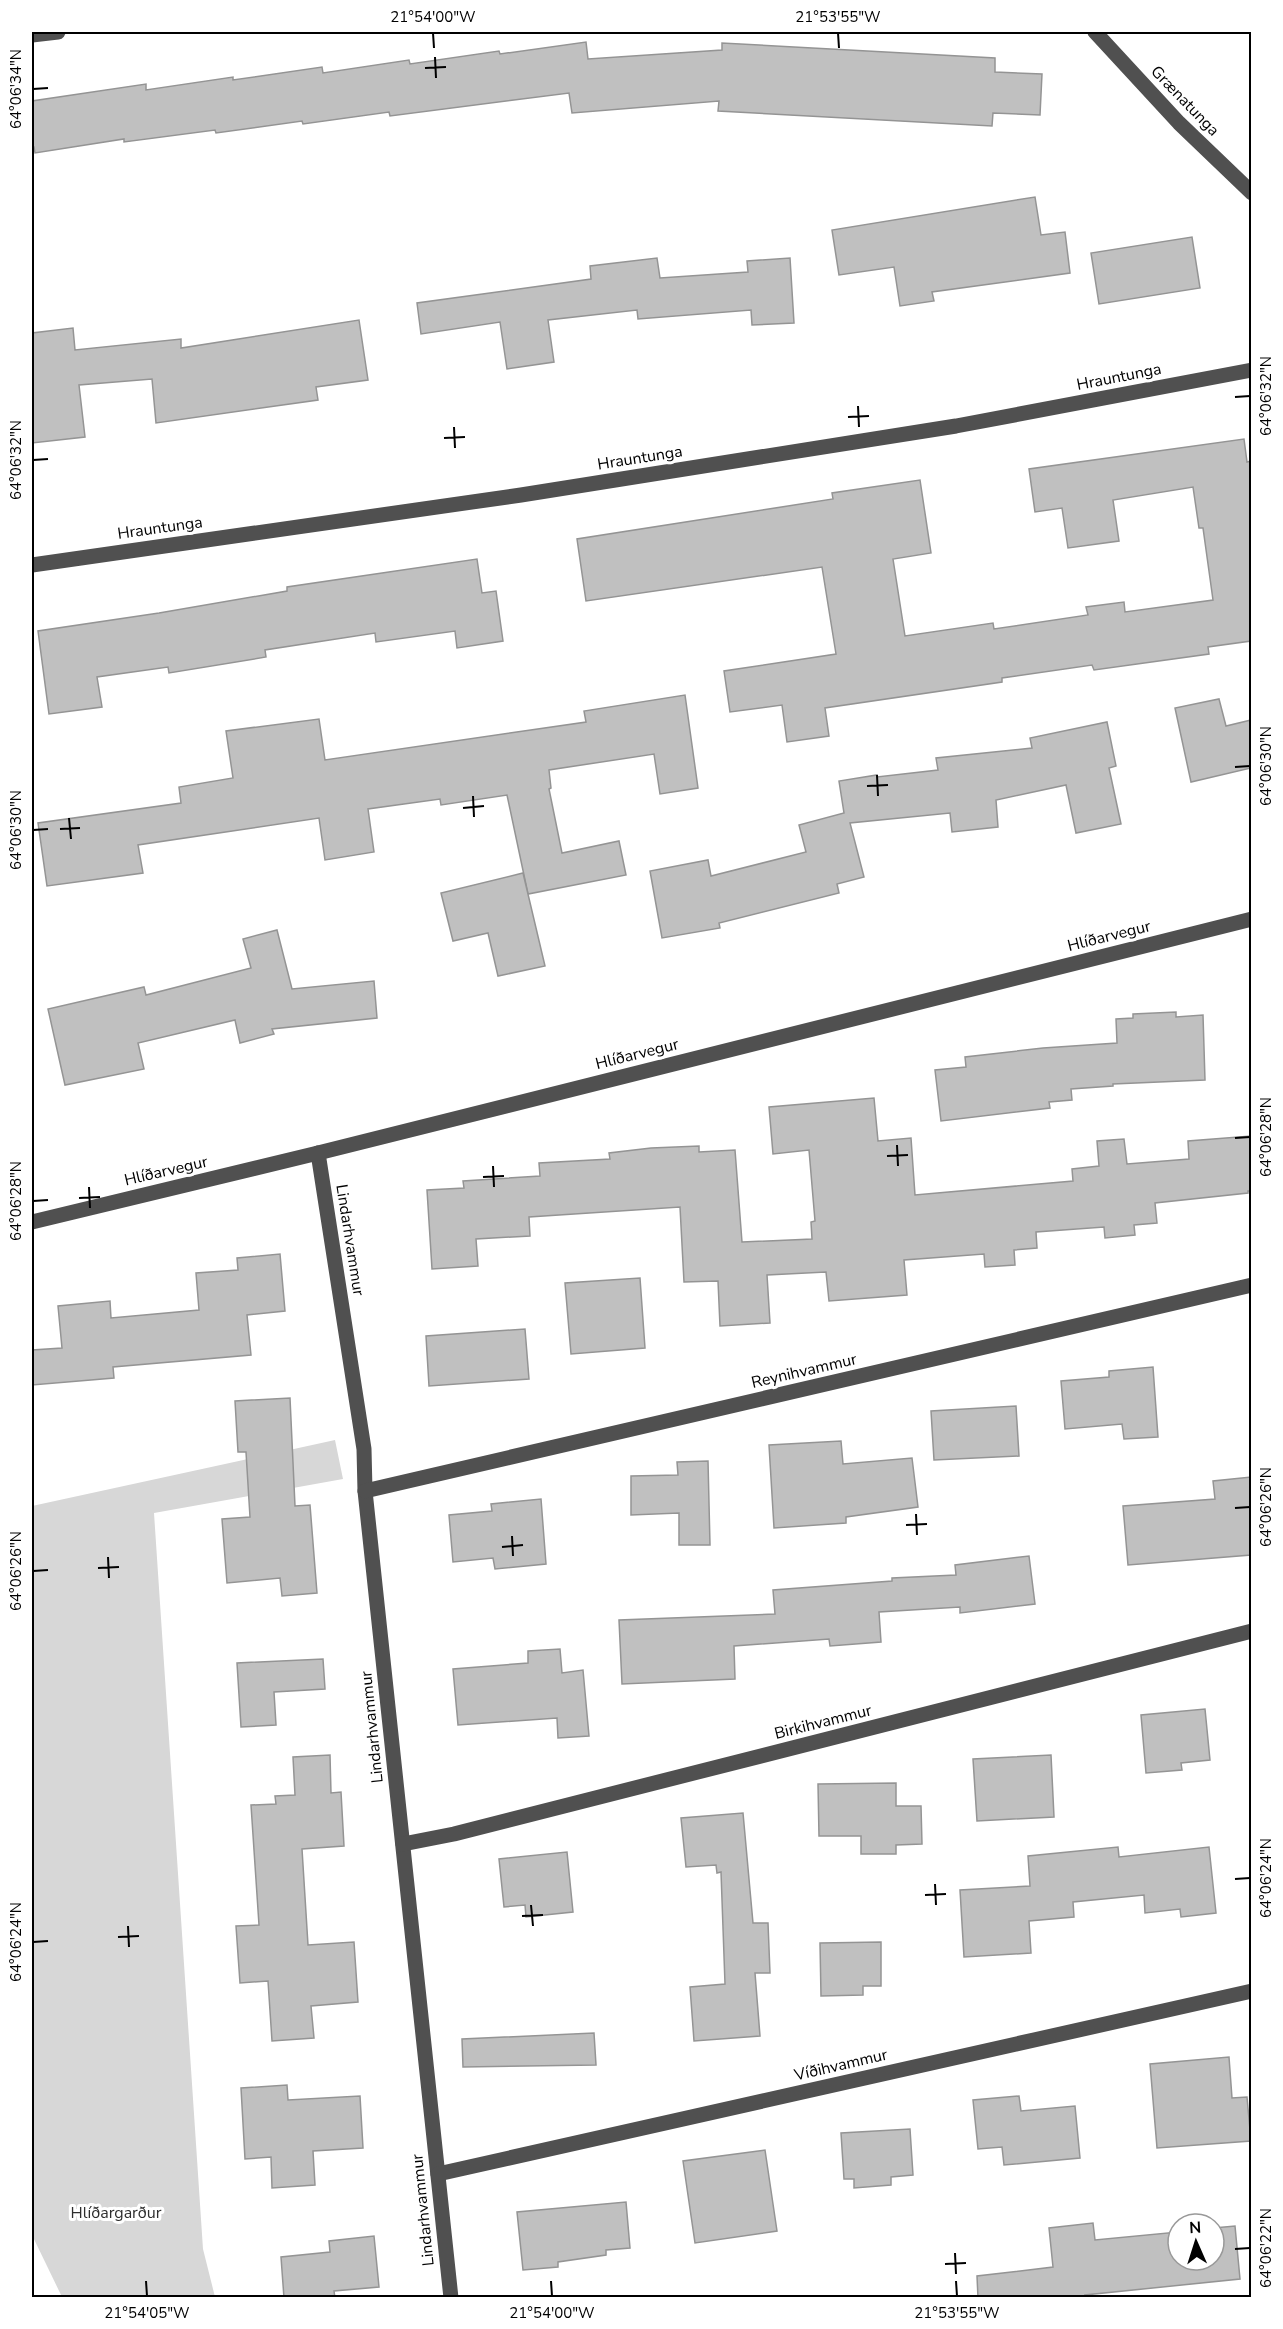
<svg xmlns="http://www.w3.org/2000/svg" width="1283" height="2329" viewBox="0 0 1283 2329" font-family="'Nunito Sans',sans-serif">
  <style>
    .green { fill: #d7d7d7 }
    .building { fill: #c0c0c0; stroke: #949494; stroke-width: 1.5 }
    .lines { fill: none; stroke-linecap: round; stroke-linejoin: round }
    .minor { stroke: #505050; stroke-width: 15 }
    .ticks { fill: none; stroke: #000; stroke-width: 2 }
    .labels { text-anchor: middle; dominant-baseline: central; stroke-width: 6; stroke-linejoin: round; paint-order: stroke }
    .street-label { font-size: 16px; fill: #000; stroke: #fff }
    .park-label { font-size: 16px; fill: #2e2e2e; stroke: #fff }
    .neatline { fill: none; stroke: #000; stroke-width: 2 }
    .ticks-label { font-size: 15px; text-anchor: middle; fill: #000 }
  </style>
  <rect width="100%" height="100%" fill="#fff"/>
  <!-- green -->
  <path class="green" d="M 335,1440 L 343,1479 L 154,1513 L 203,2249 L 215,2297 L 62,2297 L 32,2235 L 32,1506 Z"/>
  <!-- building -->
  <g class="building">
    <path d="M 586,42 L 588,59 L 722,50 L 722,43 L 995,58 L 995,72 L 1042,74 L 1040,115 L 993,113 L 992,126 L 718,111 L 719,101 L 572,113 L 569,93 L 390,116 L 389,112 L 303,124 L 302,121 L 216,133 L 215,130 L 124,142 L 124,139 L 35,153 L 34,147 L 32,147 L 32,101 L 146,84 L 146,90 L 233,77 L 233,80 L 322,67 L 323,73 L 409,60 L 410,64 L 499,51 L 500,54 Z"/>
    <path d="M 1035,197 L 1041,235 L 1065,232 L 1070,273 L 932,292 L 934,301 L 900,306 L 894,267 L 839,275 L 832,230 Z"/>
    <path d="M 1192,237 L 1200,288 L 1099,304 L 1091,253 Z"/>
    <path d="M 657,258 L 660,278 L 748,272 L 747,261 L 790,258 L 794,323 L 752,325 L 751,310 L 638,319 L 637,310 L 548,320 L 554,362 L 507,369 L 500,322 L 421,334 L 417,303 L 591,279 L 590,266 Z"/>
    <path d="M 359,320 L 368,380 L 316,387 L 318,400 L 156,423 L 152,379 L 79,385 L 85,437 L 32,443 L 32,333 L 73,328 L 75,350 L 181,339 L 181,348 Z"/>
    <path d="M 1244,439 L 1247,462 L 1251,461 L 1251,641 L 1208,647 L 1209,654 L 1094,670 L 1092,665 L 1002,678 L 1002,682 L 825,708 L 829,736 L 787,742 L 782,705 L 730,712 L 724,671 L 836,654 L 822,567 L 586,601 L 577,539 L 833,499 L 832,493 L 920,480 L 931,553 L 893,559 L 905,636 L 993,623 L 994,629 L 1088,615 L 1086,607 L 1124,602 L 1125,612 L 1213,600 L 1203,528 L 1199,528 L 1193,487 L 1113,500 L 1119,541 L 1068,548 L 1062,508 L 1035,512 L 1029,469 Z"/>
    <path d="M 477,559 L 482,593 L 496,591 L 503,641 L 457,648 L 455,631 L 376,642 L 375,633 L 265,650 L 266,657 L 169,673 L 168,667 L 97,677 L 102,707 L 49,714 L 38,631 L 159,613 L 287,591 L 287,587 Z"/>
    <path d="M 685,695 L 698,788 L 660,794 L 654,754 L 549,770 L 551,788 L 549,789 L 562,853 L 619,841 L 626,875 L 528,894 L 507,795 L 441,805 L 440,799 L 368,809 L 374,852 L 325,860 L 319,818 L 138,845 L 143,873 L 47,886 L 38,823 L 181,803 L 179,787 L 233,778 L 226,731 L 319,719 L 325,760 L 586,722 L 584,711 Z"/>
    <path d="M 1219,699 L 1226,726 L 1251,720 L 1251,768 L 1191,782 L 1175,708 Z"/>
    <path d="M 1107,722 L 1116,766 L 1109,768 L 1121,824 L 1076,833 L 1066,785 L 996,800 L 998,827 L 952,832 L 950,813 L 850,823 L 864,877 L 837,884 L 839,893 L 719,923 L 720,928 L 662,938 L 650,871 L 708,860 L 711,876 L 806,852 L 799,825 L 844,813 L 839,781 L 877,775 L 877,777 L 938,770 L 936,758 L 1032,748 L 1030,738 Z"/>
    <path d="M 523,873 L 545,966 L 498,976 L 488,933 L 453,941 L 441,893 Z"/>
    <path d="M 277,930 L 292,989 L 374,981 L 377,1018 L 272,1029 L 274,1034 L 240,1043 L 235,1020 L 138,1043 L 144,1069 L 65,1085 L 48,1009 L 144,987 L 146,995 L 251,968 L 243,939 Z"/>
    <path d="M 1176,1012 L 1176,1017 L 1203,1015 L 1205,1080 L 1113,1084 L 1113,1086 L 1071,1089 L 1072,1100 L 1049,1102 L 1050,1108 L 941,1121 L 935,1070 L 966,1067 L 965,1057 L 1043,1048 L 1117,1043 L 1116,1019 L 1133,1018 L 1133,1014 Z"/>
    <path d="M 874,1098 L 878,1141 L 911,1138 L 915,1195 L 1073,1181 L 1072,1169 L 1099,1166 L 1097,1141 L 1124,1139 L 1127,1164 L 1189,1159 L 1188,1141 L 1251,1136 L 1251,1191 L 1248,1191 L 1248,1193 L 1155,1203 L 1157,1223 L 1134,1225 L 1135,1235 L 1105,1238 L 1104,1227 L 1036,1232 L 1037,1248 L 1014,1250 L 1015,1265 L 985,1267 L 984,1254 L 904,1260 L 907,1295 L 829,1301 L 826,1272 L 767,1275 L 770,1323 L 720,1326 L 718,1281 L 684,1282 L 680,1207 L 529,1217 L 530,1236 L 476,1239 L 478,1266 L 432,1269 L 427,1190 L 464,1188 L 463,1181 L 540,1176 L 539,1163 L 610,1159 L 609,1153 L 651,1148 L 699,1146 L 699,1152 L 735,1150 L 742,1242 L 812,1239 L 811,1222 L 815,1221 L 809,1150 L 773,1154 L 769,1107 Z"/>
    <path d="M 280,1254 L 285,1311 L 247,1315 L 251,1355 L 113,1367 L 114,1378 L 32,1385 L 32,1350 L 62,1348 L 58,1306 L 110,1301 L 111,1318 L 199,1310 L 196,1273 L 238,1270 L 237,1258 Z"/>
    <path d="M 640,1278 L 645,1348 L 571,1354 L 565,1283 Z"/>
    <path d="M 525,1329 L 529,1379 L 429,1386 L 426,1336 Z"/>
    <path d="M 1153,1367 L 1158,1437 L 1124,1439 L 1122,1424 L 1065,1429 L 1061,1381 L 1109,1377 L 1109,1371 Z"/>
    <path d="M 290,1398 L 295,1506 L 310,1505 L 317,1593 L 282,1596 L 280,1578 L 227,1583 L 222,1519 L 250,1517 L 246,1452 L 238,1452 L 235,1401 Z"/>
    <path d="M 1016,1406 L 1019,1456 L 934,1460 L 931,1411 Z"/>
    <path d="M 841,1441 L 843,1464 L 912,1458 L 918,1507 L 846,1517 L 846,1523 L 774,1528 L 769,1445 Z"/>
    <path d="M 708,1461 L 710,1545 L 679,1545 L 679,1513 L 631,1515 L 631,1476 L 678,1475 L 677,1462 Z"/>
    <path d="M 1251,1477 L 1251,1555 L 1128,1565 L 1123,1506 L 1215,1499 L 1213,1481 Z"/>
    <path d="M 541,1499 L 546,1564 L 495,1569 L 493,1558 L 453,1562 L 449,1515 L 492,1511 L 491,1504 Z"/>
    <path d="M 1029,1556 L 1035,1604 L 960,1613 L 960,1607 L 879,1612 L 881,1642 L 830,1646 L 829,1639 L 734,1646 L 735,1679 L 622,1684 L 619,1620 L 775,1614 L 773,1590 L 892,1581 L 892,1578 L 956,1575 L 955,1565 Z"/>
    <path d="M 560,1649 L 562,1673 L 583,1670 L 589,1736 L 558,1738 L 557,1718 L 458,1725 L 453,1669 L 528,1663 L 528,1651 Z"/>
    <path d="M 323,1659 L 325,1689 L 274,1692 L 276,1725 L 241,1727 L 237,1663 Z"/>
    <path d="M 1205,1709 L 1210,1760 L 1181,1763 L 1182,1770 L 1146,1773 L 1141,1715 Z"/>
    <path d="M 330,1755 L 331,1793 L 341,1792 L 344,1846 L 302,1849 L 308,1945 L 354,1942 L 358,2002 L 311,2006 L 314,2038 L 272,2041 L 268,1981 L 240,1983 L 236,1926 L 259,1925 L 251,1805 L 276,1804 L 275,1796 L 295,1795 L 293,1757 Z"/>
    <path d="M 1051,1755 L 1054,1817 L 977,1821 L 973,1759 Z"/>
    <path d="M 896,1783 L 896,1806 L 921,1806 L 922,1844 L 896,1845 L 896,1854 L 861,1854 L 861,1836 L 819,1836 L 818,1784 Z"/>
    <path d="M 743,1813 L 753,1923 L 768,1923 L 770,1973 L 755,1973 L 760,2036 L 694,2041 L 690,1987 L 725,1984 L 721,1872 L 717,1873 L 716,1865 L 686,1867 L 681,1818 Z"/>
    <path d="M 1118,1847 L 1119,1857 L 1209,1847 L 1216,1913 L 1181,1917 L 1180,1909 L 1145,1913 L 1144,1895 L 1073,1902 L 1074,1917 L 1029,1921 L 1031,1953 L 964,1957 L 960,1890 L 1030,1886 L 1028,1856 Z"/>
    <path d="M 567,1852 L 573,1912 L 526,1917 L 525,1905 L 504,1907 L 499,1859 Z"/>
    <path d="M 881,1942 L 881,1986 L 863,1986 L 863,1995 L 821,1996 L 820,1943 Z"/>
    <path d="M 594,2033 L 596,2065 L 463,2067 L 462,2039 Z"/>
    <path d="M 1229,2057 L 1232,2098 L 1247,2097 L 1251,2141 L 1157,2148 L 1150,2064 Z"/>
    <path d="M 287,2085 L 288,2100 L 360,2096 L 363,2148 L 313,2151 L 315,2185 L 272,2188 L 271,2157 L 245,2159 L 241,2088 Z"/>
    <path d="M 1019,2096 L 1021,2111 L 1075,2106 L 1080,2158 L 1004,2165 L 1002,2147 L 978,2149 L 973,2100 Z"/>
    <path d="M 910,2129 L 913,2175 L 891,2177 L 891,2185 L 854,2188 L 854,2179 L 844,2179 L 841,2133 Z"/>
    <path d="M 765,2150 L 777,2231 L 695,2243 L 683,2161 Z"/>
    <path d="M 626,2202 L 630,2248 L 606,2250 L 606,2255 L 558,2262 L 558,2267 L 523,2270 L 517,2212 Z"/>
    <path d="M 1093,2223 L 1095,2240 L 1178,2232 L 1178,2260 L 1214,2260 L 1214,2228 L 1235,2226 L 1240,2279 L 1085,2295 L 1086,2298 L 978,2298 L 977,2276 L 1053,2267 L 1049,2228 Z"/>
    <path d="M 374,2236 L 379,2287 L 334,2291 L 335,2298 L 284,2298 L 281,2257 L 330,2252 L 329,2241 Z"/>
  </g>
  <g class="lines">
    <!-- minor -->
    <g class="minor">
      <path d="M 1095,32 L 1179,123 L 1252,193"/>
      <path d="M 32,35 L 58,32"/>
      <path d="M 32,565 L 521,495 L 956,426 L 1252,370"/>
      <path d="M 318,1153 L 364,1449 L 365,1491 L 451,2298"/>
      <path d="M 32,1222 L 318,1153 L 1252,919"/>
      <path d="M 365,1491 L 1252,1285"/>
      <path d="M 403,1844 L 454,1834 L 1252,1631"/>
      <path d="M 438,2174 L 1252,1991"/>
    </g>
  </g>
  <!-- ticks -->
  <path class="ticks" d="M 433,33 L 434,48M 838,33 L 839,48M 435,57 L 436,78M 425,68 L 446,67M 33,89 L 48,88M 1235,397 L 1250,396M 858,406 L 859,427M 848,417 L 869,416M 454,427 L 455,448M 444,438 L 465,437M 33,460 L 48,459M 1235,767 L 1250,766M 877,775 L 878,796M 867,786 L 888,785M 473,796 L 474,817M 463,808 L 484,806M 69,818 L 71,839M 60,829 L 80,828M 33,830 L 48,829M 1235,1138 L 1250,1137M 897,1145 L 898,1166M 887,1156 L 908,1155M 493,1166 L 494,1187M 483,1177 L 504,1176M 89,1187 L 90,1208M 79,1198 L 100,1197M 33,1201 L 48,1200M 1235,1508 L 1250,1507M 916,1514 L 917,1535M 906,1525 L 927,1524M 512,1536 L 513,1556M 502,1547 L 523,1545M 108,1557 L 109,1578M 98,1568 L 119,1567M 33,1571 L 48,1570M 1235,1879 L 1250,1878M 935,1884 L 936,1905M 925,1895 L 946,1894M 531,1905 L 533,1926M 522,1916 L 543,1915M 128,1926 L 129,1947M 118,1937 L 139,1936M 33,1942 L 48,1941M 1235,2249 L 1250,2248M 955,2253 L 956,2274M 945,2264 L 966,2263M 146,2281 L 147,2296M 551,2281 L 552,2296M 956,2281 L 957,2296"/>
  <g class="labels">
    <!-- street labels -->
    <g class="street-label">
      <text transform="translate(1185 101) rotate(46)">Grænatunga</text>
      <text transform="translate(1119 377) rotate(-11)">Hrauntunga</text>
      <text transform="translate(640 458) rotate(-9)">Hrauntunga</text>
      <text transform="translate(160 528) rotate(-8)">Hrauntunga</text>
      <text transform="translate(1109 936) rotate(-14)">Hlíðarvegur</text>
      <text transform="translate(637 1054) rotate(-14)">Hlíðarvegur</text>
      <text transform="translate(166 1171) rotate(-13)">Hlíðarvegur</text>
      <text transform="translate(350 1240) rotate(81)">Lindarhvammur</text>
      <text transform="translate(804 1371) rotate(-13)">Reynihvammur</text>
      <text transform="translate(823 1722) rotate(-14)">Birkihvammur</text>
      <text transform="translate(372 1727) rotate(-96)">Lindarhvammur</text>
      <text transform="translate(841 2065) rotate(-13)">Víðihvammur</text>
      <text transform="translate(423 2210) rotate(-96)">Lindarhvammur</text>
    </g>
    <!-- park labels -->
    <g class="park-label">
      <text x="116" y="2213">Hlíðargarður</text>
    </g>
  </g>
  <!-- border -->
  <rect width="1283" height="2329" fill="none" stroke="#ffffff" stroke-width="66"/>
  <!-- north arrow -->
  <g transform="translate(1196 2242) rotate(357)"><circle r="28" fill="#ffffff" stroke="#999999" stroke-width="1.5"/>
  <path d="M0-4.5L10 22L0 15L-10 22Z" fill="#000000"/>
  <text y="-9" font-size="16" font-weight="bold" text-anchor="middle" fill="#000000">N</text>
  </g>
  <rect x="33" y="33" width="1217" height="2263" class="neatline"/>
  <g class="ticks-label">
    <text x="433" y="22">21°54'00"W</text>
    <text x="838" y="22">21°53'55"W</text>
    <text transform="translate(16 89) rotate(-90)" y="5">64°06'34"N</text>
    <text transform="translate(1266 396) rotate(-90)" y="5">64°06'32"N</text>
    <text transform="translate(16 460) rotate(-90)" y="5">64°06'32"N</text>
    <text transform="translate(1266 766) rotate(-90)" y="5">64°06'30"N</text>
    <text transform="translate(16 830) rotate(-90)" y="5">64°06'30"N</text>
    <text transform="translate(1266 1137) rotate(-90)" y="5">64°06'28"N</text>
    <text transform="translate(16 1201) rotate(-90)" y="5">64°06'28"N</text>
    <text transform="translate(1266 1507) rotate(-90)" y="5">64°06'26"N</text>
    <text transform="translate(16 1571) rotate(-90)" y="5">64°06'26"N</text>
    <text transform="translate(1266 1878) rotate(-90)" y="5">64°06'24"N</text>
    <text transform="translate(16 1942) rotate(-90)" y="5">64°06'24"N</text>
    <text transform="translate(1266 2248) rotate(-90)" y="5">64°06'22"N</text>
    <text x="147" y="2318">21°54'05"W</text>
    <text x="552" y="2318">21°54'00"W</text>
    <text x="957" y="2318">21°53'55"W</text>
  </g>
</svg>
